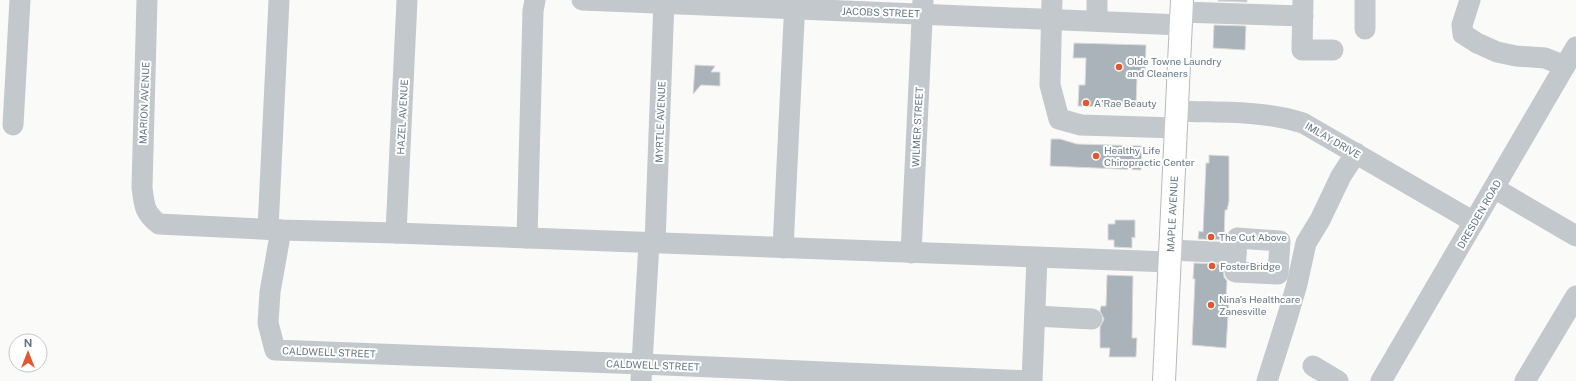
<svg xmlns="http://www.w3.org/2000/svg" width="1576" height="381" viewBox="0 0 1576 381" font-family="'Public Sans',sans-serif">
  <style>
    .building { fill: #aab3b9; stroke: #dcdcda }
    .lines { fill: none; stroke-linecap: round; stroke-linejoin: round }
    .major-casing { stroke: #b5babe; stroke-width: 24 }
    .minor { stroke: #c3c8cc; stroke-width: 21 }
    .major { stroke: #fff; stroke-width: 22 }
    .poi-dot { fill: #e4572e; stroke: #fff; stroke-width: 1.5 }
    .labels { text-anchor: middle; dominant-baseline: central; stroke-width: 4; stroke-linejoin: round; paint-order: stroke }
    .street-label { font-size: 10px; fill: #657683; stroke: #fff }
    .poi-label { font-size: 10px; fill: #657683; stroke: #fff; text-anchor: start }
  </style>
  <rect width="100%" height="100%" fill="#fafaf8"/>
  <!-- building -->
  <g class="building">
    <path d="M 1218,0 L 1247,0 L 1247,2 L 1218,1 Z"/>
    <path d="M 1214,25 L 1246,26 L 1245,50 L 1213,48 Z"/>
    <path d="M 1074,43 L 1146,45 L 1145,77 L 1137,77 L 1136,108 L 1078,106 L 1079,85 L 1085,85 L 1086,58 L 1073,58 Z"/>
    <path d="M 695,65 L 715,66 L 711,72 L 720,72 L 720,86 L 701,85 L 693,94 Z"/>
    <path d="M 1051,139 L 1060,139 L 1077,144 L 1142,146 L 1141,170 L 1050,166 Z"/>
    <path d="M 1209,155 L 1229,156 L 1229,201 L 1227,210 L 1225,210 L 1224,240 L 1198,239 L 1199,231 L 1203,232 L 1206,163 L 1209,163 Z"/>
    <path d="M 1115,220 L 1135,220 L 1135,238 L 1132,237 L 1132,248 L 1114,247 L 1114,240 L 1108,240 L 1108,224 L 1115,224 Z"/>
    <path d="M 1194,263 L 1223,264 L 1224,277 L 1227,281 L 1226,301 L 1229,301 L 1226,348 L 1192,345 L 1195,279 L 1193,279 Z"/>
    <path d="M 1107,275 L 1133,276 L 1132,338 L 1137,338 L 1136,357 L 1109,357 L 1110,348 L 1100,348 L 1100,327 L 1104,319 L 1100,311 L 1101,306 L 1106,306 Z"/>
  </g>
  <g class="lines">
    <defs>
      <path id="major" d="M 1164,381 L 1182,0"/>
    </defs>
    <!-- major casing -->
    <use href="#major" class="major-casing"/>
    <!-- minor -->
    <g class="minor">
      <path d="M 147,0 L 142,187 C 144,204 144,213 159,224 L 281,230 L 396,233 L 1169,262"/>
      <path d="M 582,0 L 1181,25"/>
      <path d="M 1052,0 L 1050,85 L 1059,119 L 1081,125 L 1176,128"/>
      <path d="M 1303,0 L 1302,50 L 1333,50"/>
      <path d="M 1470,0 L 1462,25 L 1463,34 L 1477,43 L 1497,52 L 1516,56 L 1545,58 L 1565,66"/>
      <path d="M 1181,12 L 1303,16"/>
      <path d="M 1097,21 L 1097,0"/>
      <path d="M 1365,29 L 1365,0"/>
      <path d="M 1177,111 C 1219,113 1262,110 1303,123 L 1474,222"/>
      <path d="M 13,125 L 20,0"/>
      <path d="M 1494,188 L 1576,236"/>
      <path d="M 268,229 L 279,0"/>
      <path d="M 281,230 L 270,292 L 268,323 L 275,350 L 642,364 L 1031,381"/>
      <path d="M 396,233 L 407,0"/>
      <path d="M 527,238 L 533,11 L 535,0"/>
      <path d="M 1237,238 L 1280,241 L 1278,274 L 1235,272 Z"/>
      <path d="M 655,243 L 664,0"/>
      <path d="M 783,248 L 795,0"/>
      <path d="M 1170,250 L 1236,253"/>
      <path d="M 911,253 L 923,0"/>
      <path d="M 1035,316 L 1092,319"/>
      <path d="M 1313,366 L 1338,381"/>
      <path d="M 641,381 L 649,243"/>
      <path d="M 1032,381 L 1037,258"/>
      <path d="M 1267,381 L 1287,318 L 1297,284 L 1306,243 L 1320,220 L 1341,176 L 1356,153"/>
      <path d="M 1381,381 L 1576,47"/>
      <path d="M 1525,381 L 1576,296"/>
    </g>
    <!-- major -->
    <use href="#major" class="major"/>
  </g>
  <!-- markers -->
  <g class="poi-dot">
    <circle cx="1119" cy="67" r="4"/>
    <circle cx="1086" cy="103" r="4"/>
    <circle cx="1096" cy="156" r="4"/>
    <circle cx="1211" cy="237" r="4"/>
    <circle cx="1212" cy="266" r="4"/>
    <circle cx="1211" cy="305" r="4"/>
  </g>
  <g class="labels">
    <!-- street labels -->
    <g class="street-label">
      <text transform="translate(881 12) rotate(2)">JACOBS STREET</text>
      <text transform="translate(144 103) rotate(-88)">MARION AVENUE</text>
      <text transform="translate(402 117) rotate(-87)">HAZEL AVENUE</text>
      <text transform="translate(660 122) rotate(-88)">MYRTLE AVENUE</text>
      <text transform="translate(917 127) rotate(-87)">WILMER STREET</text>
      <text transform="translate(1333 140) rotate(30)">IMLAY DRIVE</text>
      <text transform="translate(1172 214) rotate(-87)">MAPLE AVENUE</text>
      <text transform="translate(1479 214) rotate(-60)">DRESDEN ROAD</text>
      <text transform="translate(329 352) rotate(2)">CALDWELL STREET</text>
      <text transform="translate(653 365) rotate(2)">CALDWELL STREET</text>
    </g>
    <!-- poi labels -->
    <g class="poi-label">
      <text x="1127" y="61">Olde Towne Laundry<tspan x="1127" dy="12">and Cleaners</tspan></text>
      <text x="1094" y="103">A'Rae Beauty</text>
      <text x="1104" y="150">Healthy Life<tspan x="1104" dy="12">Chiropractic Center</tspan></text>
      <text x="1219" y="237">The Cut Above</text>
      <text x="1220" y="266">FosterBridge</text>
      <text x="1219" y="299">Nina's Healthcare<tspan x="1219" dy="12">Zanesville</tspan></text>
    </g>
  </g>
  <!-- north arrow -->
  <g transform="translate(28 353)"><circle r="19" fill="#ffffff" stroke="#c1c8cd"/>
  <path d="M0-3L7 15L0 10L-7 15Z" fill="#e4572e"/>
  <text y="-6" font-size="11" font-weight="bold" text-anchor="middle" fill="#657683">N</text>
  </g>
</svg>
